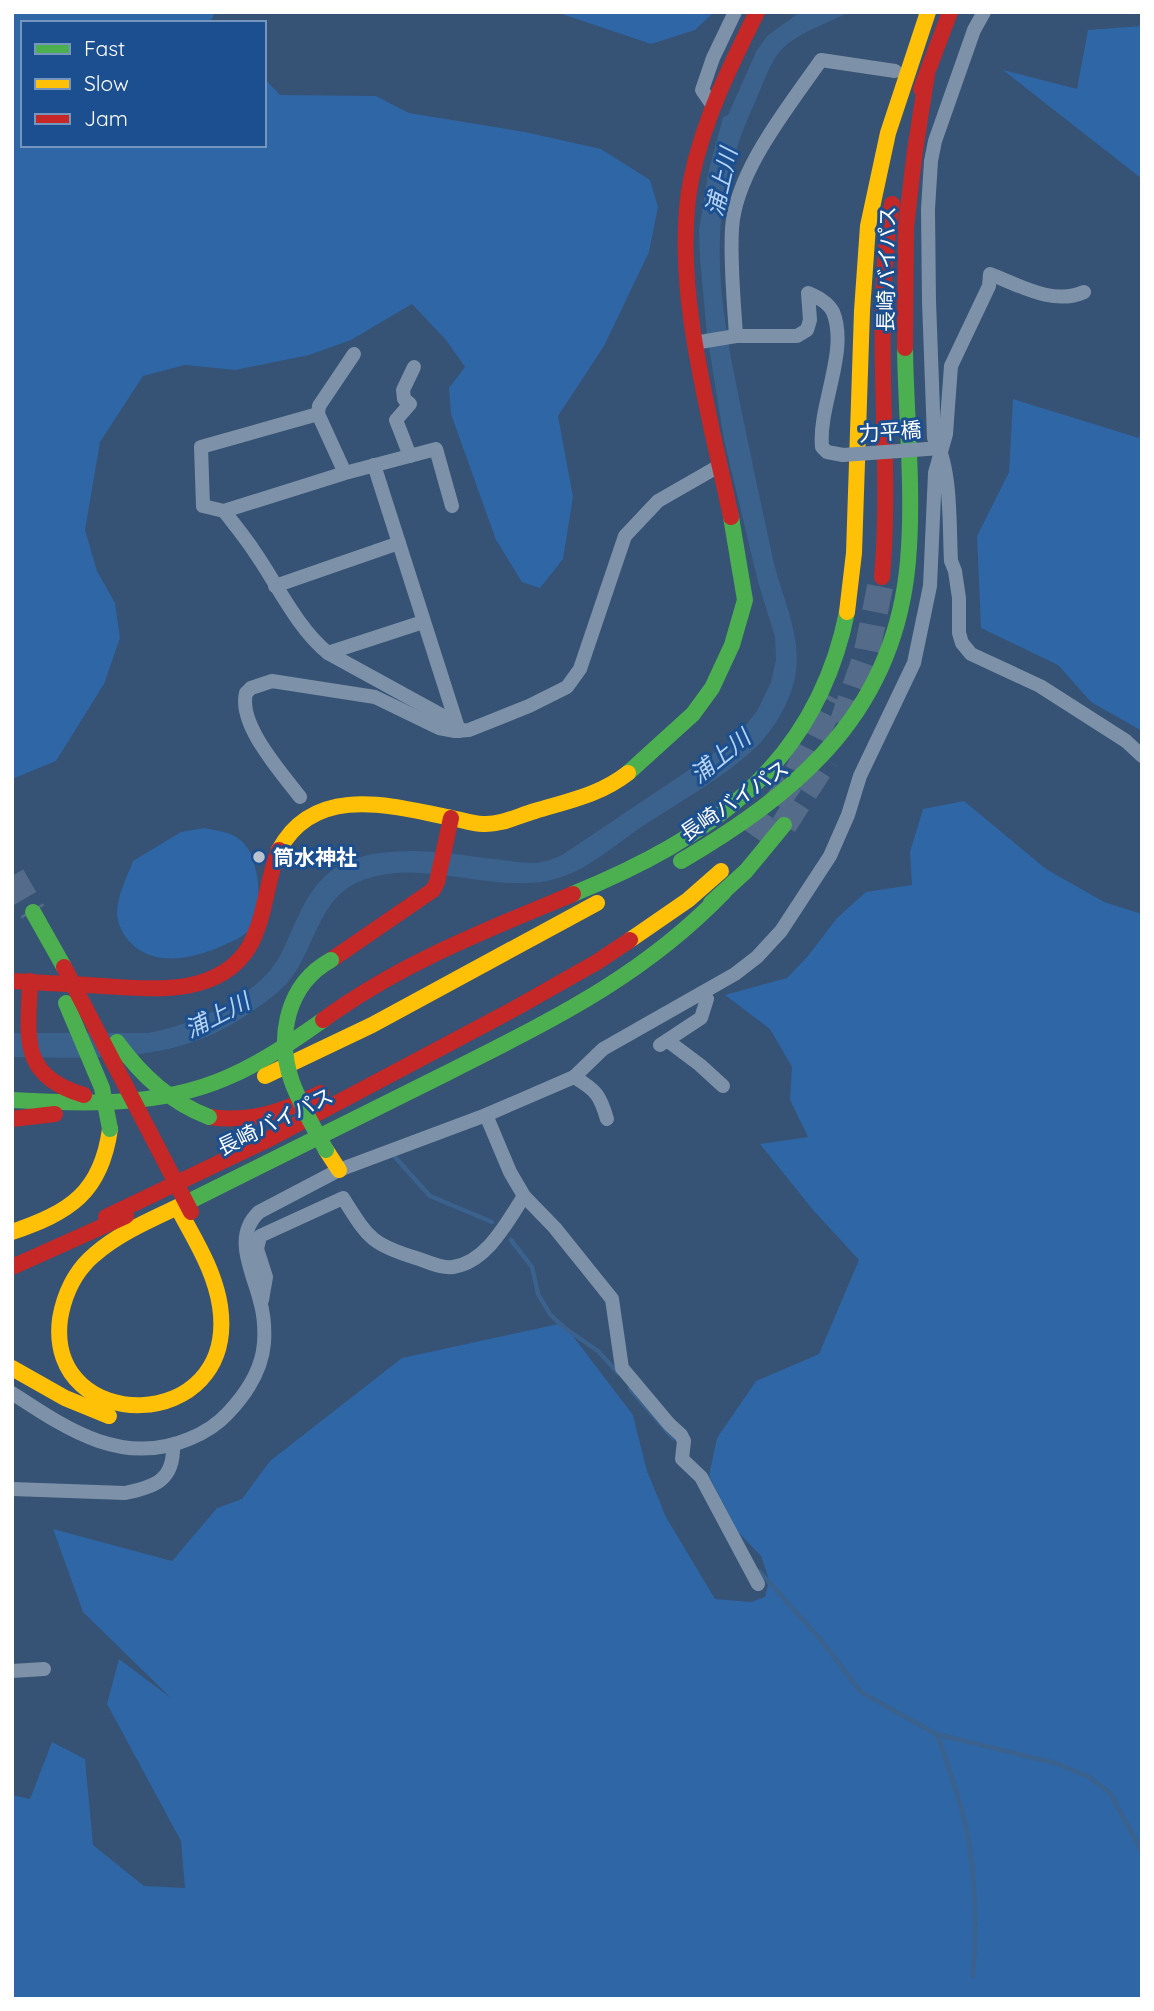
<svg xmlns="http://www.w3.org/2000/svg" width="1154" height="2011" viewBox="0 0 1154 2011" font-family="Quicksand,'Noto Sans JP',sans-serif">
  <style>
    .green { fill: #2f66a5 }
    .water { fill: #3b618d }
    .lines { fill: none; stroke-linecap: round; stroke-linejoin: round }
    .stream { stroke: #3b618d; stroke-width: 4.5 }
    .highway-tunnel { stroke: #546c89; stroke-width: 26; stroke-dasharray: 26 13; stroke-linecap: butt }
    .street { stroke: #7d92a8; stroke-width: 14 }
    .fast { stroke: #4caf50; stroke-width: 16 }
    .slow { stroke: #ffc107; stroke-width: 16 }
    .jam { stroke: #c62828; stroke-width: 16 }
    .street-bridge { stroke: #7d92a8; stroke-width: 14 }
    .fast-bridge { stroke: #4caf50; stroke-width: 16 }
    .jam-bridge { stroke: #c62828; stroke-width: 16 }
    .poi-dot { fill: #b9c2ce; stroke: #1b4f8f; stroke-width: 2.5 }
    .labels { text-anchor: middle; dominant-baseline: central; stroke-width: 6; stroke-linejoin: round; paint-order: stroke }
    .street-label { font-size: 21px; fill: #fff; stroke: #1b4f8f }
    .poi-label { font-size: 21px; font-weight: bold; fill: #fff; stroke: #1b4f8f; text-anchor: start }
    .water-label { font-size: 23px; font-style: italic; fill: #b5d3f5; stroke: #1b4f8f }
  </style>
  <rect width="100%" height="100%" fill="#365274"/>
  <!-- green -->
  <g class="green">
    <path d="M 12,12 L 215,12 L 210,23 L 23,23 L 23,145 L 264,145 L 264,78 L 280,95 L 376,96 L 409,113 L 525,132 L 601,149 L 650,180 L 658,207 L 649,252 L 604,346 L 558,416 L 573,497 L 563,559 L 540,588 L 522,582 L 496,540 L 451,414 L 449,388 L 465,367 L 446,340 L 412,304 L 351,340 L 309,355 L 235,370 L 185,365 L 143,376 L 100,442 L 85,530 L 97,571 L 115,603 L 120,638 L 104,684 L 56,761 L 12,779 Z"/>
    <path d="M 556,12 L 714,12 L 695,30 L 651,44 Z"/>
    <path d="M 1142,26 L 1142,179 L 1003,70 L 1077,89 L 1088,30 Z"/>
    <path d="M 1013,399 L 1139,438 L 1142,424 L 1142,731 L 1091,702 L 1058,665 L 981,628 L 977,536 L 1009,472 Z"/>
    <path d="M 964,801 L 1046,869 L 1104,902 L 1142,914 L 1142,1999 L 12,1999 L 12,1795 L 30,1799 L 52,1742 L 85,1759 L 93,1845 L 144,1886 L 185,1888 L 181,1841 L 107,1704 L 119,1659 L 171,1698 L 83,1612 L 53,1529 L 172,1561 L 217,1508 L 242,1499 L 270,1461 L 402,1358 L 563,1323 L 633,1415 L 647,1471 L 666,1517 L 715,1599 L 751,1602 L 765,1597 L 769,1580 L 761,1556 L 738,1532 L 709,1476 L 717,1438 L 756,1381 L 819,1354 L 859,1260 L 813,1210 L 760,1144 L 808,1137 L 790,1100 L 792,1067 L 770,1029 L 725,995 L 787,978 L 808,956 L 837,918 L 866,892 L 912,885 L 910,852 L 923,809 Z"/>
    <path d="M 204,828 C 234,833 249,837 256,871 C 259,885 261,910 254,924 C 249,934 234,941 224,945 C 194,959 154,968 130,942 C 123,935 117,923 117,913 C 117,896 127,877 133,861 L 181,832 Z"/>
  </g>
  <!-- water -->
  <path class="water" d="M 800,12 L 849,12 C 827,24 801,31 783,48 C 771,60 763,84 756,100 C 736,143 722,189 720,237 C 718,284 726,332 735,378 C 747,439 760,499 773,559 C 783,602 807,644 792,689 C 785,710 772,731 757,746 C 726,777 677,803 640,828 C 618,843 595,863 570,874 C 504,902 430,855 363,880 C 322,895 317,938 296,971 C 283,991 266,1002 247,1015 C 175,1064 96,1058 12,1057 L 12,1033 L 148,1033 C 192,1025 260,996 281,954 C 297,922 307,882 342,864 C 388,842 445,853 494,859 C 509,860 527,865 541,862 C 548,861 555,858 562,855 L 717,751 L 741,731 L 757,711 L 771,682 L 776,660 L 775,637 L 758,582 L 724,440 L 707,335 L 700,259 L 699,230 L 708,173 L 723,117 L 728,115 L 756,52 L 767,36 Z"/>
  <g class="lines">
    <!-- stream -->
    <g class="stream">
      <path d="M 395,1157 L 430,1196 L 492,1222"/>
      <path d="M 511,1240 L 532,1267 L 538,1294 L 550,1314 L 562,1326 L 598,1351 L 618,1373"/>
      <path d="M 630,1389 L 673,1438"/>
      <path d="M 759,1571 L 820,1639 L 861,1692 L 936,1734 L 1055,1763 L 1089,1777 L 1110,1793 L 1142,1852"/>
      <path d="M 937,1734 C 948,1766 960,1798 967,1832 C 976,1880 977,1928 973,1976"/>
    </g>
    <!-- highway-tunnel -->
    <g class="highway-tunnel">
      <path d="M 842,724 L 866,656 L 882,577"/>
      <path d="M 784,825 L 826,759"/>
      <path d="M 753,836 L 796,775 L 834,698"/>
      <path d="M 12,876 L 33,912"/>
    </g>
    <!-- street -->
    <g class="street">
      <path d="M 984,12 L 974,30 L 935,141 L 931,161 L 928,209 L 929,301 L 934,438 C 952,467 949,526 951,561 L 955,571 L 959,598 L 959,633 L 962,643 L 971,654 L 1040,686 L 1126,741 L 1142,756"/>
      <path d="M 713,106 L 702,90 L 713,58 L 735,12"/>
      <path d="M 736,336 C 734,301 730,264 732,229 C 735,172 789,106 821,60 L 895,71"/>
      <path d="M 694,343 L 736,336 L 797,336 L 807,330 L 810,320 L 808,293 C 817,297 828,302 833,312 C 849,351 818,406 822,447 L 827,452 L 843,455"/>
      <path d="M 318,414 L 319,406 L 354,354"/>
      <path d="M 410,456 L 396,420 L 410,404 L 404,399 L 403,390 L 414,367"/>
      <path d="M 374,465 L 459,731"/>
      <path d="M 345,473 L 318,414 L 201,447 L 203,506 L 224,511 L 345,473 L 436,449 L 452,506"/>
      <path d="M 224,511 C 234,524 245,537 254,551 C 277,584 297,628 328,653 L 441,715 L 455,731 L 469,730 L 529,706 L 567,687 L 580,669 L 625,536 L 658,501 L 719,466"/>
      <path d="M 275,586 L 399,543"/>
      <path d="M 328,653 L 423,622"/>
      <path d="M 300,797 C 281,772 238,725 246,693 L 251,688 L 272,681 L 375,697 L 439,728 L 455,731"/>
      <path d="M 668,1041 L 700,1065 L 723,1086"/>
      <path d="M 660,1045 L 701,1018 L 707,999 L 702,993"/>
      <path d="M 574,1077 C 596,1090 600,1095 607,1119"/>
      <path d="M 486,1115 L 510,1172 L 524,1196 L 555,1228 L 612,1299 L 622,1368 L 669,1424 L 681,1435 L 684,1441 L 682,1459 L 701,1477 L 758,1584"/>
      <path d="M 262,1300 L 266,1277 L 257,1249 L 260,1236 L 343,1198 C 368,1237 370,1244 416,1258 C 427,1261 441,1269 453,1267 C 487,1262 507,1222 524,1196"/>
      <path d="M 12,1393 C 67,1429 122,1467 189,1439 C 204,1433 217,1425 228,1413 C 246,1394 262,1370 264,1343 C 265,1329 264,1315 260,1301 C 253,1272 232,1237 259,1212 L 339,1170 L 486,1115 L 574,1077 L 603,1049 L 735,974 L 757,957 L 781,931 L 830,856 L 848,815 L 860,776 L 914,663 L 930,586 L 935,473 L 946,434 L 951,366 L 989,286 L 990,274 C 1019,285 1053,306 1084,292"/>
      <path d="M 12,1489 L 125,1493 C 155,1487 174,1480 173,1446"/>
      <path d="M 12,1671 L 44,1669"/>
    </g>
    <!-- fast -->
    <g class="fast">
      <path d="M 628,773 L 693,714 L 712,688 L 732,645 L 745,600 L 731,517"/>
      <path d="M 681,861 C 802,790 895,710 908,561 C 914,492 906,417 905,348"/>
      <path d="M 573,894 C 709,838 816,766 847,612"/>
      <path d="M 711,903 L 746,871 L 784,825"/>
      <path d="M 33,912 L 64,967"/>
      <path d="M 12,1100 C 83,1104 159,1107 226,1078 C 261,1063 292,1042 323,1020"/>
      <path d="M 186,1203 C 273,1160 360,1117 447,1073 C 551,1020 641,978 724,892"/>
    </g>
    <!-- slow -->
    <g class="slow">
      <path d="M 847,612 L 854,553 L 862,311 L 868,226 L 888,133 L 928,12"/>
      <path d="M 279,850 C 315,783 392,806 452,818 C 462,820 473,824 483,824 C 501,825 518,816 535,811 C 568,801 600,795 628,773"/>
      <path d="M 630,940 L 688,900 L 721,871"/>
      <path d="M 265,1076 L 372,1025 L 597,903"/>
      <path d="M 326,1150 L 339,1170"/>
      <path d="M 181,1214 C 197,1243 215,1273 220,1306 C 239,1436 45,1436 60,1319 C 64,1295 75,1271 94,1255 C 120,1232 155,1218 186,1203"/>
      <path d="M 12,1232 C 70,1212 101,1193 110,1129"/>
      <path d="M 12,1368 L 65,1398 L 109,1416"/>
    </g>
    <!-- jam -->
    <g class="jam">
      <path d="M 921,89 L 950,12"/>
      <path d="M 905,348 L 906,227 L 915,150 L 927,74"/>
      <path d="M 731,517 C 710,416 671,282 691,180 C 703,121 730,66 757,12"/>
      <path d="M 882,577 C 893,451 871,330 892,204"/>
      <path d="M 331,960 L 433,890 L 437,882 L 451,818"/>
      <path d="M 12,981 C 42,983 72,984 103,986 C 152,989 218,997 249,947 C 266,917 266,881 279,850"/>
      <path d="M 30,981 C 28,1038 19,1076 84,1095"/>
      <path d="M 323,1020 C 399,964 486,930 573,894"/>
      <path d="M 209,1117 C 250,1123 285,1111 321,1093"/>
      <path d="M 12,1119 L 55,1114"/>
      <path d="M 106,1217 L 271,1138 L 514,1009 L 597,962 L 630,940"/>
      <path d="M 12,1267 L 126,1216"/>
    </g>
    <!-- street-bridge -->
    <path class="street-bridge" d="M 843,455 L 941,448"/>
    <!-- fast-bridge -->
    <g class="fast-bridge">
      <path d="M 66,1003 L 102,1088 L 110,1129"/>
      <path d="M 117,1042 C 142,1076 170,1102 209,1117"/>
      <path d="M 326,1150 C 314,1128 301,1106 292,1082 C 276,1037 287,984 331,960"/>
    </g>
    <!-- jam-bridge -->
    <path class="jam-bridge" d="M 64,967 L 191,1212"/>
  </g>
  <!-- markers -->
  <circle class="poi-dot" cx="259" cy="857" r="7"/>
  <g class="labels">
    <!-- street labels -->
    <g class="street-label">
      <text transform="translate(886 269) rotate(-89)">長崎バイパス</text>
      <text transform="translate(890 431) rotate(-4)">力平橋</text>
      <text transform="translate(734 800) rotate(-34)">長崎バイパス</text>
      <text transform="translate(275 1121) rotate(-26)">長崎バイパス</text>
    </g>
    <!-- poi labels -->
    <g class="poi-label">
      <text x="273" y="857">筒水神社</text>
    </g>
    <!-- water labels -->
    <g class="water-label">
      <text transform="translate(721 182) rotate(-77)">浦上川</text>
      <text transform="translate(720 756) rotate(-39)">浦上川</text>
      <text transform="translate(217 1015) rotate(-27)">浦上川</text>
    </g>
  </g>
  <!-- border -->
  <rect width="1154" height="2011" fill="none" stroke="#ffffff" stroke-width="28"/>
  <!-- legend -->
  <rect x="21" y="21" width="245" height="126" fill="#1b4f8f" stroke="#7695bc" stroke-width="2"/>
  <rect x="35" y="44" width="35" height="10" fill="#4caf50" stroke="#7695bc" stroke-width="2"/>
  <text x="84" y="56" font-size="21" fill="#ffffff">Fast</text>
  <rect x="35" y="79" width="35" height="10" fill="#ffc107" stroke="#7695bc" stroke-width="2"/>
  <text x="84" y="91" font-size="21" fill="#ffffff">Slow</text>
  <rect x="35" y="114" width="35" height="10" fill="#c62828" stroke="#7695bc" stroke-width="2"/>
  <text x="84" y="126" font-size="21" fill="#ffffff">Jam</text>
</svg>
